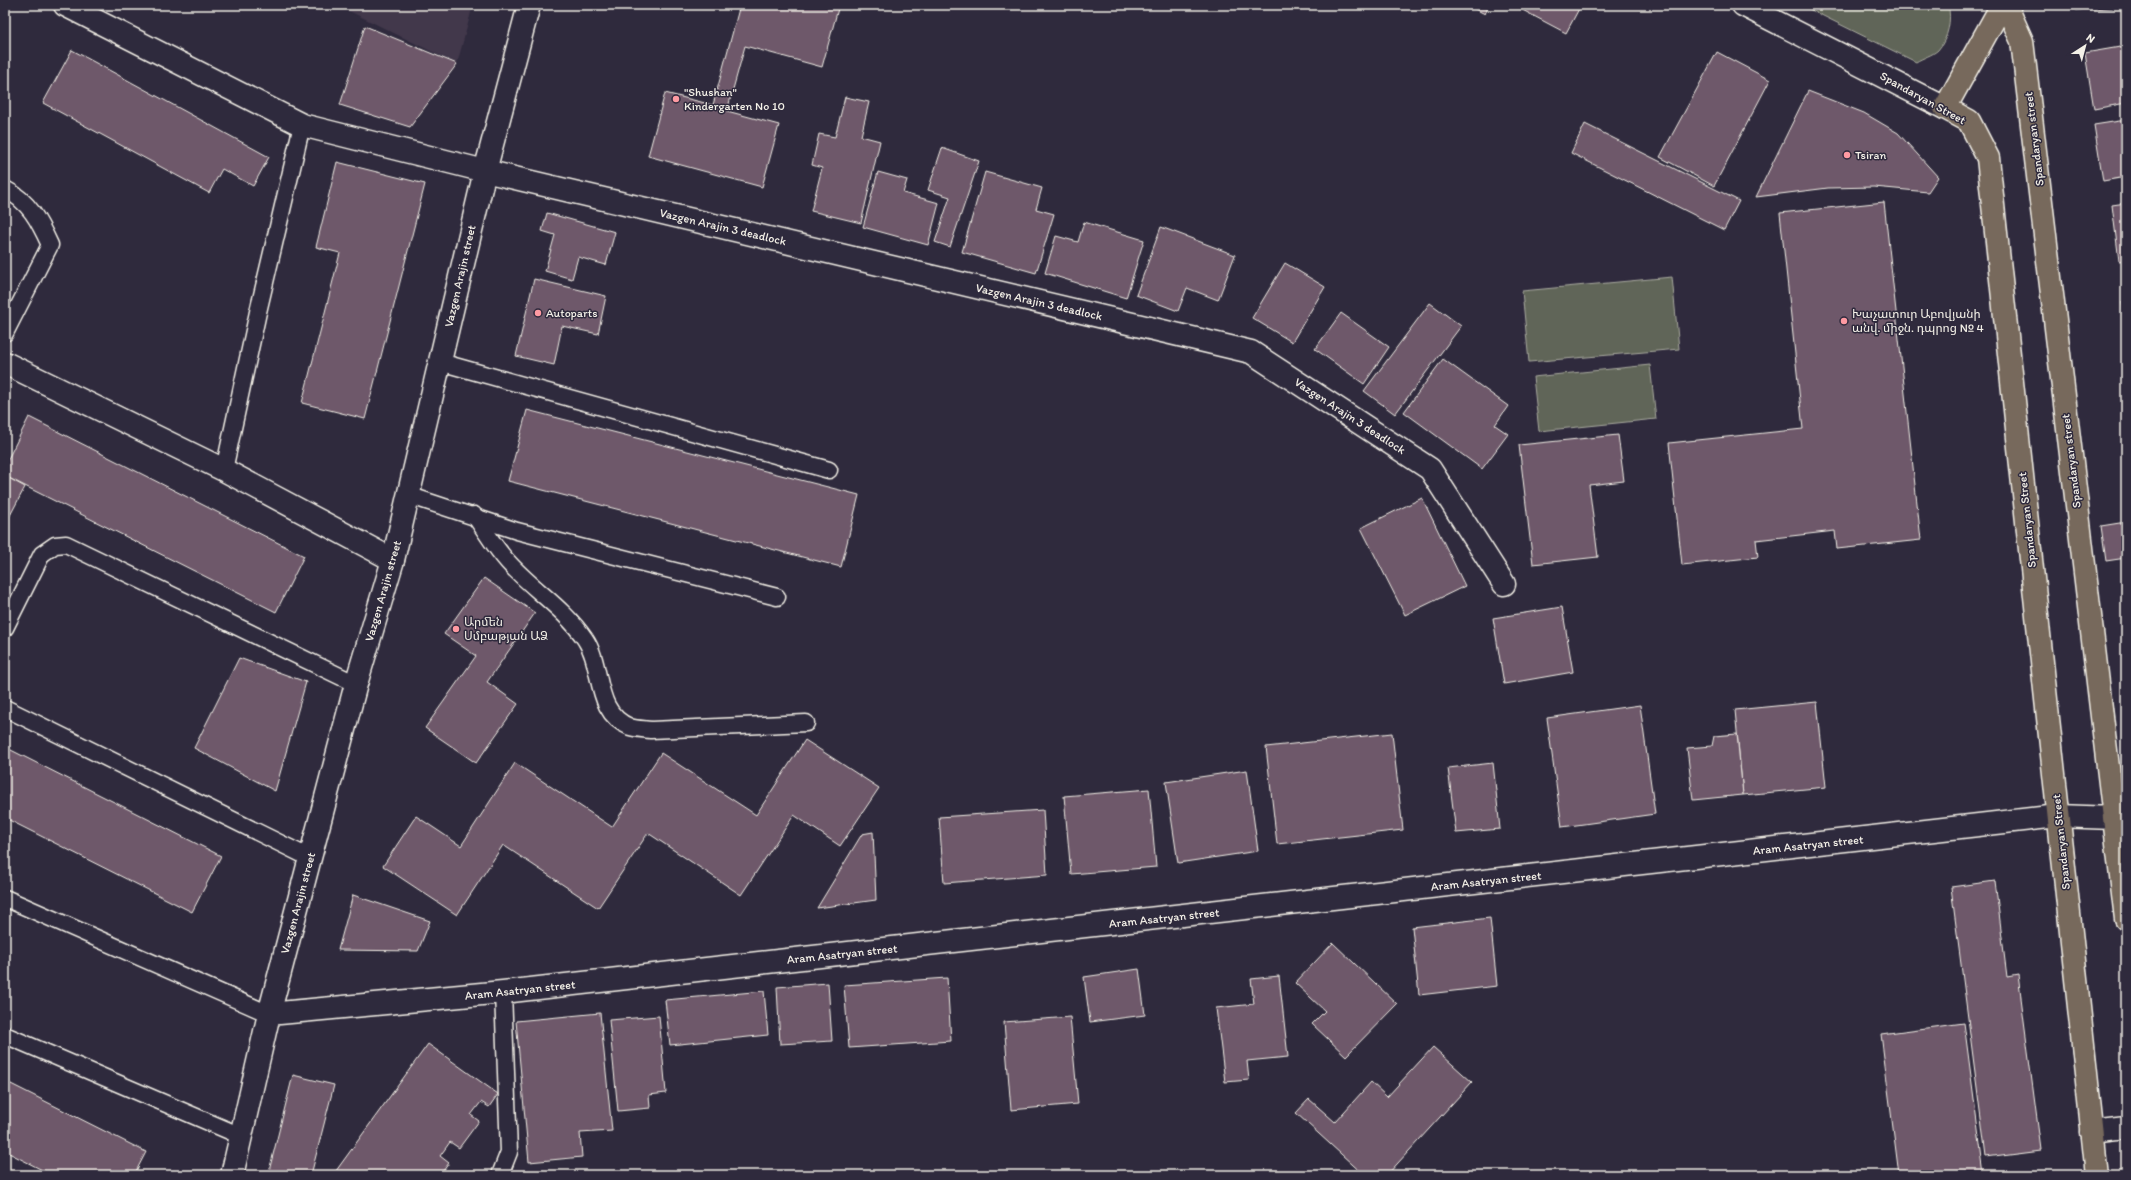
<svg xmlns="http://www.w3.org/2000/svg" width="2131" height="1180" viewBox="0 0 2131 1180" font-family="Itim,'Noto Sans Armenian',sans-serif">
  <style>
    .built { fill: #42384b }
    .green { fill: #606558; stroke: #aaaba0 }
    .building { fill: #6e586b; stroke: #f4f1e8 }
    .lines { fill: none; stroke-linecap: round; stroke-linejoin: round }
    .lane-casing { stroke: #f4f1e8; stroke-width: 19 }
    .street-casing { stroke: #f4f1e8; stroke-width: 25 }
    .secondary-casing { stroke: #f4f1e8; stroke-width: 25 }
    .primary-casing { stroke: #f4f1e8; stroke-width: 25 }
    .lane { stroke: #2f2a3d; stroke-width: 16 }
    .street { stroke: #2f2a3d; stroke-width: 22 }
    .secondary { stroke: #2f2a3d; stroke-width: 22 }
    .primary { stroke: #77695c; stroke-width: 22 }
    .poi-dot { fill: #ff9aa2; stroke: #2f2a3d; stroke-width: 1.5 }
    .labels { text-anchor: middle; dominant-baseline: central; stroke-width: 3; stroke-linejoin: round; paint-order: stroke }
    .poi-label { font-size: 12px; fill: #f4f1e8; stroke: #2f2a3d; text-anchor: start }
    .street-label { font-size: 12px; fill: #f4f1e8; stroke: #2f2a3d }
  </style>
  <rect width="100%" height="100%" fill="#2f2a3d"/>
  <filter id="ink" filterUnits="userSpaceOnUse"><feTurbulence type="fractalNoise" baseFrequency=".025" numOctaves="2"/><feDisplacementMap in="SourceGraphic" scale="8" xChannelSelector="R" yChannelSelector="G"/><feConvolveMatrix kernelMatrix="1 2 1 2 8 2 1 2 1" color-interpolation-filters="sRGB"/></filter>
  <g filter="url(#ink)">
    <!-- built -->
    <path class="built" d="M 337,5 L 473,5 L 457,64 Z"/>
    <!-- green -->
    <g class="green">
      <path d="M 1801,5 L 1948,5 C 1952,19 1948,39 1938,50 C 1933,55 1922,58 1916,62 Z"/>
      <path d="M 1672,277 L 1679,349 L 1529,362 L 1522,291 Z"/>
      <path d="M 1650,365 L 1656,419 L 1539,431 L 1533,377 Z"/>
    </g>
    <!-- building -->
    <g class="building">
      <path d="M 740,5 L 839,5 L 822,67 L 745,46 L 727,111 L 779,125 L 762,187 L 648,156 L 665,93 L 713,105 Z"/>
      <path d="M 1467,5 L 1489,5 L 1485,14 Z"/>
      <path d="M 1513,5 L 1581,5 L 1566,33 Z"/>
      <path d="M 2076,5 L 2121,5 L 2121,7 L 2076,10 Z"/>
      <path d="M 365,26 L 457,64 L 410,127 L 340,105 Z"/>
      <path d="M 2126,46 L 2126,103 L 2094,109 L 2085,53 Z"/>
      <path d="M 72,50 L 269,157 L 253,186 L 222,169 L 209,193 L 43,103 Z"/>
      <path d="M 1717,52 L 1770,80 L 1714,186 L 1660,157 Z"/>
      <path d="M 1808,91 L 1864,113 L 1898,133 L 1938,177 L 1928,192 L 1874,187 L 1828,188 L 1756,197 Z"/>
      <path d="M 845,97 L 869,102 L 861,136 L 880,141 L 861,223 L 811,211 L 822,168 L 812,165 L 819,134 L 835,137 Z"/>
      <path d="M 2126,120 L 2126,177 L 2103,181 L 2094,125 Z"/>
      <path d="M 1585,124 L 1739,201 L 1724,230 L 1571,153 Z"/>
      <path d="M 942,148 L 979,161 L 950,247 L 935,242 L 950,197 L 928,190 Z"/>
      <path d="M 337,162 L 425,184 L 365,419 L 302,403 L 340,253 L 316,247 Z"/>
      <path d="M 878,172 L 907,180 L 903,193 L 939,203 L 928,245 L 863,227 Z"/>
      <path d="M 985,172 L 1042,188 L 1036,209 L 1054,214 L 1036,273 L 962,252 Z"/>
      <path d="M 1884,202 L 1921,540 L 1837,549 L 1835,531 L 1756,540 L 1758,557 L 1682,565 L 1669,443 L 1803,429 L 1780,213 Z"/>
      <path d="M 2126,203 L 2126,260 L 2119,261 L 2112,205 Z"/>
      <path d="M 547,213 L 615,232 L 606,265 L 578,257 L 572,279 L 545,271 L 555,235 L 542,231 Z"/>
      <path d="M 1084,222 L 1144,240 L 1126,298 L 1045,273 L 1056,236 L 1078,242 Z"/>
      <path d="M 1161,227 L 1235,255 L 1218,300 L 1187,288 L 1178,311 L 1136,295 Z"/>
      <path d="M 1285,263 L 1325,287 L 1292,342 L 1252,318 Z"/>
      <path d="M 534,279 L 606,296 L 598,334 L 562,326 L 554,365 L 516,356 Z"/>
      <path d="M 2126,301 L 2126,340 L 2122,302 Z"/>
      <path d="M 1430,303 L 1461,326 L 1395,414 L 1364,391 Z"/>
      <path d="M 1341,313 L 1389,347 L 1364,384 L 1315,349 Z"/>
      <path d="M 1443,359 L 1508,406 L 1495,425 L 1508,434 L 1482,469 L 1404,412 Z"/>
      <path d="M 527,410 L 859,495 L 841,567 L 508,481 Z"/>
      <path d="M 29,417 L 304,556 L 276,612 L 5,476 L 5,465 Z"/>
      <path d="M 1618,435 L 1624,481 L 1589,485 L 1598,557 L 1533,564 L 1519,445 Z"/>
      <path d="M 5,476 L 25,487 L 5,525 Z"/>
      <path d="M 1422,498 L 1465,586 L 1405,615 L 1361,528 Z"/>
      <path d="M 2126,522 L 2126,558 L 2106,561 L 2101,526 Z"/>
      <path d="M 484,578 L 535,613 L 487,682 L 518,704 L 476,763 L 425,728 L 476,656 L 444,634 Z"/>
      <path d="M 1562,607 L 1573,672 L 1504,684 L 1493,618 Z"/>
      <path d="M 239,658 L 306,682 L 275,791 L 194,748 Z"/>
      <path d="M 1817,702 L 1826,787 L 1743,795 L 1735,710 Z"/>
      <path d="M 1640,705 L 1655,814 L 1562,827 L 1547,718 Z"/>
      <path d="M 1392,733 L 1403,830 L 1277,844 L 1266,747 Z"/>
      <path d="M 1737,734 L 1743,795 L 1693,800 L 1687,748 L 1712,746 L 1714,736 Z"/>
      <path d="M 805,740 L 879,788 L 840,846 L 794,815 L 741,895 L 648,833 L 598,908 L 503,845 L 457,915 L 383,866 L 416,816 L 461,846 L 515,763 L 612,827 L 661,753 L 756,815 Z"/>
      <path d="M 5,747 L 221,856 L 192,912 L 5,818 Z"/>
      <path d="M 1493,763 L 1500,829 L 1456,833 L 1448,768 Z"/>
      <path d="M 1247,770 L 1258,851 L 1178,863 L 1166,782 Z"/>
      <path d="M 1149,789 L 1156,867 L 1071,874 L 1064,796 Z"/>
      <path d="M 1043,810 L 1047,875 L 944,883 L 939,817 Z"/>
      <path d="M 873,832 L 876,900 L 817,908 L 862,834 Z"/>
      <path d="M 1995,881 L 2007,977 L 2018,975 L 2041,1150 L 1986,1157 L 1951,887 Z"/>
      <path d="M 353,895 L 430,921 L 418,951 L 338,950 Z"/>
      <path d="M 1490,918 L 1497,986 L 1419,995 L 1412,927 Z"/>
      <path d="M 1333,943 L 1397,1004 L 1346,1056 L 1312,1024 L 1325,1011 L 1295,983 Z"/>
      <path d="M 1139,969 L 1145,1015 L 1090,1022 L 1084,977 Z"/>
      <path d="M 1279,976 L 1288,1057 L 1247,1061 L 1249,1080 L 1225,1082 L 1216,1008 L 1254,1004 L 1251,979 Z"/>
      <path d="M 947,978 L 951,1041 L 849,1048 L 844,985 Z"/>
      <path d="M 828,983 L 832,1041 L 780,1044 L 777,987 Z"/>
      <path d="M 764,991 L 768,1035 L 670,1045 L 665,1000 Z"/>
      <path d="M 600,1013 L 612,1131 L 580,1133 L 582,1157 L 529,1162 L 516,1021 Z"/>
      <path d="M 659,1016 L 666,1093 L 649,1095 L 650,1108 L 618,1111 L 609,1020 Z"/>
      <path d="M 1070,1017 L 1078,1104 L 1011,1110 L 1004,1022 Z"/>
      <path d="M 1964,1023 L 1984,1175 L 1899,1175 L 1881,1034 Z"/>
      <path d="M 428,1044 L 498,1094 L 489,1107 L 481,1102 L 471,1115 L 479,1121 L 459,1148 L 450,1142 L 440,1156 L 449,1163 L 440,1175 L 333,1175 Z"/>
      <path d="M 1433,1047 L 1472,1082 L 1387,1175 L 1364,1175 L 1296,1113 L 1309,1099 L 1335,1122 L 1371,1082 L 1387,1097 Z"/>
      <path d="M 293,1075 L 334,1085 L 311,1175 L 268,1175 Z"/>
      <path d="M 5,1081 L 146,1152 L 134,1175 L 52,1175 L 5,1151 Z"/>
    </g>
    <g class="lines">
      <defs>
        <g id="lane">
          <path d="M 5,189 C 29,201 39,221 50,245 L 5,333"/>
          <path d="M 440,362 L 829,470"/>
          <path d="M 224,470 L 258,312 L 302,125"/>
          <path d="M 408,495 L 517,531 L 777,597"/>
          <path d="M 474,515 C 485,530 495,548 508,562 C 532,589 564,608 585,639 C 604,667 593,712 630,727 C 636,729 644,729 651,730 L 806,723"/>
          <path d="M 5,628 L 42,554 L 55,545 L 66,544 L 356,684"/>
          <path d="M 5,708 L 310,858"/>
          <path d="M 5,898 L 269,1014"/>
          <path d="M 5,1035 L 241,1136"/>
          <path d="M 500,1175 L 509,1152 L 503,992"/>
        </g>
        <g id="street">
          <path d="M 65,5 L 302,125 L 485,171 L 1251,352 L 1430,469 L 1504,584"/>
          <path d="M 5,363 L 224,470 L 393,560"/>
          <path d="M 269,1014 L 503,992 L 2058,816 L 2113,818 L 2126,817"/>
          <path d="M 2092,1132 L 2126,1128"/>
        </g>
        <g id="secondary">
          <path d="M 1743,5 L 1945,108"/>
          <path d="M 232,1175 L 269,1014 L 310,858 L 356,684 L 393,560 L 485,171 L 529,5"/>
        </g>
        <g id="primary">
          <path d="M 2002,5 L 1945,108 L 1969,121 L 1988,158 L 2097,1175"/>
          <path d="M 2006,5 L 2022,41 L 2126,919"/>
        </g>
      </defs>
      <!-- lane casing -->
      <use href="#lane" class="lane-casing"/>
      <!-- street casing -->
      <use href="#street" class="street-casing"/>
      <!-- secondary casing -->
      <use href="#secondary" class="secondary-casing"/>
      <!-- primary casing -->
      <use href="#primary" class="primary-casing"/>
      <!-- lane -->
      <use href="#lane" class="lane"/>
      <!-- street -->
      <use href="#street" class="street"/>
      <!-- secondary -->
      <use href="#secondary" class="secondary"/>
      <!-- primary -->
      <use href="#primary" class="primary"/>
    </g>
  </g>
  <!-- markers -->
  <g class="poi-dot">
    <circle cx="676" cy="99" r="4"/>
    <circle cx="1847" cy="155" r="4"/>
    <circle cx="538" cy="313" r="4"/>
    <circle cx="1844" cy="321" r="4"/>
    <circle cx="456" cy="629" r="4"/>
  </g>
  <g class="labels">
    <!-- poi labels -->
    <g class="poi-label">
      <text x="684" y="92">"Shushan"<tspan x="684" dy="14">Kindergarten No 10</tspan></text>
      <text x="1855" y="155">Tsiran</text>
      <text x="546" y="313">Autoparts</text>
      <text x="1852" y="314">Խաչատուր Աբովյանի<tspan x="1852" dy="14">անվ. միջն. դպրոց № 4</tspan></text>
      <text x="464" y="622">Արմեն<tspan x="464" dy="14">Սմբաթյան ԱՁ</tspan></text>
    </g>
    <!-- street labels -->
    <g class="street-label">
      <text transform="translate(1923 98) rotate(29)">Spandaryan Street</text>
      <text transform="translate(2034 139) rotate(-97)">Spandaryan street</text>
      <text transform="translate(723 227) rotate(13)">Vazgen Arajin 3 deadlock</text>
      <text transform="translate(460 276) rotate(-77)">Vazgen Arajin street</text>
      <text transform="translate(1039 302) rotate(13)">Vazgen Arajin 3 deadlock</text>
      <text transform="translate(1350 416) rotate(33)">Vazgen Arajin 3 deadlock</text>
      <text transform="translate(2071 461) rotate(-97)">Spandaryan street</text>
      <text transform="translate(2027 520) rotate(-96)">Spandaryan Street</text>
      <text transform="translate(383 591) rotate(-74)">Vazgen Arajin street</text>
      <text transform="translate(2061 842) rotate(-96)">Spandaryan Street</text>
      <text transform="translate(1808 845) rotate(-6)">Aram Asatryan street</text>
      <text transform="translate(1486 881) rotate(-6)">Aram Asatryan street</text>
      <text transform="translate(298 903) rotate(-75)">Vazgen Arajin street</text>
      <text transform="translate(1164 918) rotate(-6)">Aram Asatryan street</text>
      <text transform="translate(842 954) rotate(-6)">Aram Asatryan street</text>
      <text transform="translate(520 990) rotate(-6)">Aram Asatryan street</text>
    </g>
  </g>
  <!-- margin -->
  <rect width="2131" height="1180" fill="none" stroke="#2f2a3d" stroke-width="20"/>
  <rect x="10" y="10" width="2111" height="1160" fill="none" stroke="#f4f1e8" stroke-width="1.5" filter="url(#ink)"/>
  <!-- north arrow -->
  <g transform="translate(2085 46) rotate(36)" stroke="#2f2a3d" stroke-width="3" paint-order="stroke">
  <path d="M0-3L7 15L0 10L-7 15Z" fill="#f4f1e8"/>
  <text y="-6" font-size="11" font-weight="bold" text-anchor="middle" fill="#f4f1e8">N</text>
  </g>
</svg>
